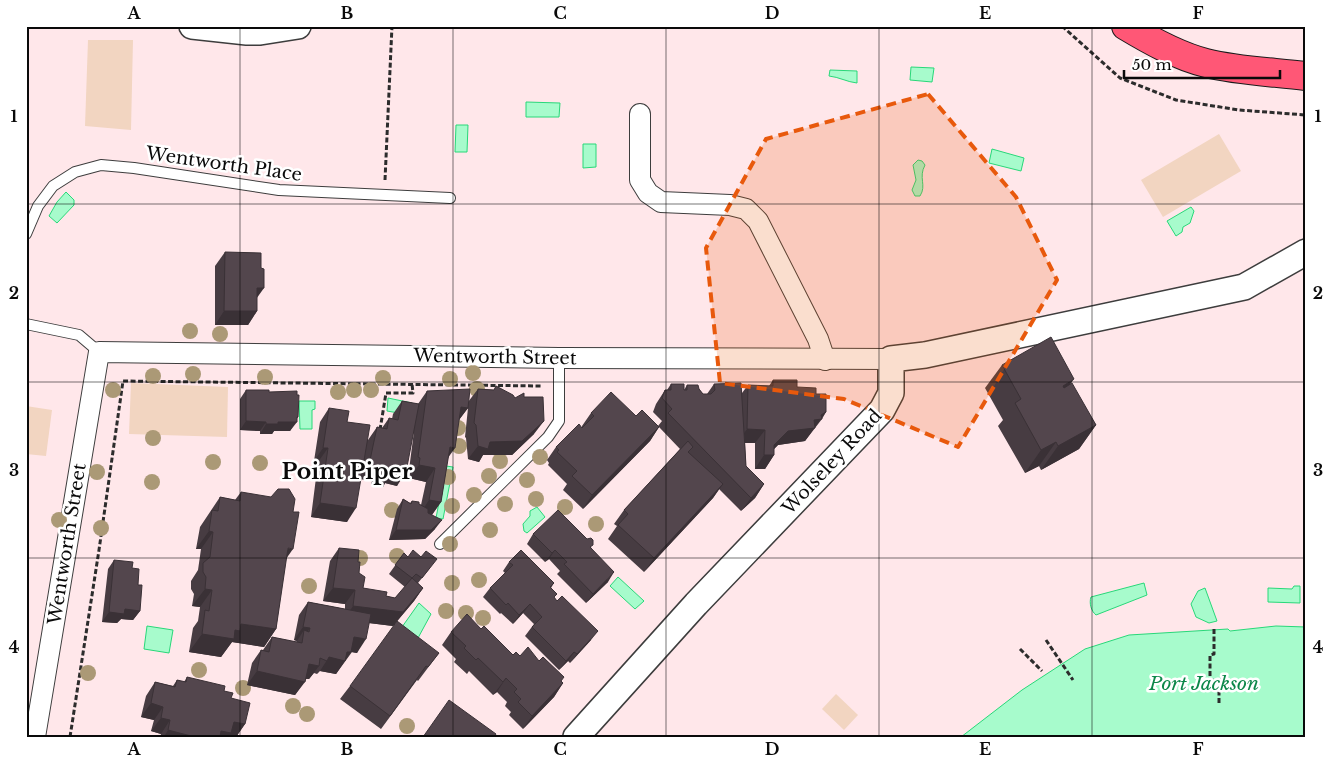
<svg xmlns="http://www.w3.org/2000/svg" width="1332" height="763" viewBox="0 0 1332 763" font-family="'Libre Baskerville',serif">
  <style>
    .pitch { fill: #f2d5c1 }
    .water { fill: #a7fbcc; stroke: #28d879 }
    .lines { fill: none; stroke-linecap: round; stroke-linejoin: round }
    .service-casing { stroke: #3d3d3d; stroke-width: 12 }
    .minor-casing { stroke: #3d3d3d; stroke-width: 22 }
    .tertiary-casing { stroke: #3d3d3d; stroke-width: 28 }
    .primary-casing { stroke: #1b1b1b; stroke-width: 30 }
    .path { stroke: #2c2c2c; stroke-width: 3; stroke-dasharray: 5 2.5; stroke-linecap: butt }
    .service { stroke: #fff; stroke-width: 10 }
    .minor { stroke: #fff; stroke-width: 20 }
    .tertiary { stroke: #fff; stroke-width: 25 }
    .primary { stroke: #ff5776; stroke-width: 28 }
    .tree { fill: #ab9976 }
    .wall { fill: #473c42 }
    .shaded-wall { fill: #3a3136 }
    .building { fill: #53464d; stroke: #3a3136 }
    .marked { fill: #e8590c; fill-opacity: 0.2; stroke: #e8590c; stroke-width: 4; stroke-dasharray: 10 6; stroke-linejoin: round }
    .grid { fill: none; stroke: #0a0a0a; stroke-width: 1; stroke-opacity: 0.55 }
    .labels { text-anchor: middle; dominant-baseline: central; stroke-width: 5; stroke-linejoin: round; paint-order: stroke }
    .street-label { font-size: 18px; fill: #0a0a0a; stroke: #fff }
    .water-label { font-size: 19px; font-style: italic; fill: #0c8749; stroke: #fff }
    .district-label { font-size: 22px; font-weight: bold; fill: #0a0a0a; stroke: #fff }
    .neatline { fill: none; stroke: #0a0a0a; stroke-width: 2 }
    .grid-label { font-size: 16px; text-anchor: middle; font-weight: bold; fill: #0a0a0a }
  </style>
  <rect width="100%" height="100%" fill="#ffe7ea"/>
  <!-- pitch -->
  <g class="pitch">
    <path d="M 88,40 L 133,40 L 131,130 L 85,126 Z"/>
    <path d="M 1219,134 L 1241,171 L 1163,217 L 1141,180 Z"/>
    <path d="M 131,383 L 228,387 L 227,437 L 129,434 Z"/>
    <path d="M 26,406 L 52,410 L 46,456 L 26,454 Z"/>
    <path d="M 836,694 L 858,715 L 844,730 L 822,709 Z"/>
  </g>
  <!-- water -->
  <g class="water">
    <path d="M 911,67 L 934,68 L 932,82 L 910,80 Z"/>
    <path d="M 830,70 L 857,71 L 857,83 C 847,82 839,77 829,76 Z"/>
    <path d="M 526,102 L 560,103 L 559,117 L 526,117 Z"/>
    <path d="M 456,125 L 468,125 L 467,152 L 455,152 Z"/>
    <path d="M 583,144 L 596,144 L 596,167 L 583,168 Z"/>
    <path d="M 992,149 L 1024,158 L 1021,171 L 989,163 Z"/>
    <path d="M 918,160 L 922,161 L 925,165 C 918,178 927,185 920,196 L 915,196 L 912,190 L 916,180 L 913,165 Z"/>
    <path d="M 66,192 L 74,200 L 74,205 L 57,223 L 49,216 L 57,202 Z"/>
    <path d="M 1191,207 L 1194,211 L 1190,223 L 1183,227 L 1182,232 L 1176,236 L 1167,221 Z"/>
    <path d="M 388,398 L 412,403 L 410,415 L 387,411 Z"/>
    <path d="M 299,401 L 315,401 L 315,409 L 312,410 L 312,429 L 300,429 Z"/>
    <path d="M 446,466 L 453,467 L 443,519 L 436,518 Z"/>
    <path d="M 537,507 L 545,517 L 527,533 L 524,531 L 523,524 L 530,516 L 530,511 Z"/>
    <path d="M 618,577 L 644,601 L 635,609 L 610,586 Z"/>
    <path d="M 1144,583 L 1147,595 L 1096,615 C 1091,611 1089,603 1091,597 Z"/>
    <path d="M 1294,586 L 1300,586 L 1300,603 L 1268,602 L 1268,588 L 1292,589 Z"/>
    <path d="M 1205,588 L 1217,621 L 1209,623 L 1196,617 L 1191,604 L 1198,591 Z"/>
    <path d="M 419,603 L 431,614 L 418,638 L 402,627 Z"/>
    <path d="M 147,626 L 173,630 L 169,653 L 144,649 Z"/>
    <path d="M 1276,626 L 1306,627 L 1306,737 L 961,737 L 1022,690 L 1085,649 L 1129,635 L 1228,629 L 1230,631 Z"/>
  </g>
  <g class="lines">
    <defs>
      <g id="service">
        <path d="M 26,234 L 38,206 L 53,186 L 75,172 L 101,165 L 134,168 L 279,190 L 450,198"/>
        <path d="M 26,324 L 79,335 L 99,352"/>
        <path d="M 440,544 L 548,437 L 559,421 L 559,358"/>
      </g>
      <g id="minor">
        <path d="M 640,114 L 640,180 L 648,193 L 661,202 L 730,205 L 746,209 L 758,221 L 818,339 L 825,360"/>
        <path d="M 35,737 L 99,352 L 559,358 L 891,359"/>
      </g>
      <g id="tertiary">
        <path d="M 192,26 L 247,32 L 260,32 L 298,26"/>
        <path d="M 576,737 L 696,604 L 882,410 L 891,393 L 891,359 L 925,355 L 1244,287 L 1306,252"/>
      </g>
      <path id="primary" d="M 1126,26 C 1151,41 1178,56 1206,63 C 1238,71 1273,72 1306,76"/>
    </defs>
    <!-- service casing -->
    <use href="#service" class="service-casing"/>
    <!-- minor casing -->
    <use href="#minor" class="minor-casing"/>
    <!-- tertiary casing -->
    <use href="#tertiary" class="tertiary-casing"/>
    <!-- primary casing -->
    <use href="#primary" class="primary-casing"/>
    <!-- path -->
    <g class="path">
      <path d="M 1062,26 L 1120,78 L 1176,100 L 1239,110 L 1306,115"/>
      <path d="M 385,180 L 392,26"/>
      <path d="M 380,430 L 386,393 L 413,393 L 412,384"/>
      <path d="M 1214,629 L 1214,654 L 1210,655 L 1210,680 L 1226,680"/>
      <path d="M 1046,640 L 1073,680"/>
      <path d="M 1020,649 L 1042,671"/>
      <path d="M 1219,686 L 1233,685"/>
      <path d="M 1219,703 L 1219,680"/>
      <path d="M 70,737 L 99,550 L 123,381 L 543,386"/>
    </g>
    <!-- service -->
    <use href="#service" class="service"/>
    <!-- minor -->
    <use href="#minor" class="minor"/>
    <!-- tertiary -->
    <use href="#tertiary" class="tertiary"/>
    <!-- primary -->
    <use href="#primary" class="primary"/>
  </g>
  <!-- trees -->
  <g class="tree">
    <circle cx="190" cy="331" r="8"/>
    <circle cx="220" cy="334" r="8"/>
    <circle cx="473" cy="373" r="8"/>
    <circle cx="193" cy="374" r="8"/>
    <circle cx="153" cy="376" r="8"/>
    <circle cx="265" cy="377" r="8"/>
    <circle cx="383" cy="378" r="8"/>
    <circle cx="450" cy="379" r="8"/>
    <circle cx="477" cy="389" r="8"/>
    <circle cx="113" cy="390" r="8"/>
    <circle cx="354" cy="390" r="8"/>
    <circle cx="371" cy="390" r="8"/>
    <circle cx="338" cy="392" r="8"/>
    <circle cx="458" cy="428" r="8"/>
    <circle cx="153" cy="438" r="8"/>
    <circle cx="459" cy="446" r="8"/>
    <circle cx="540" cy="457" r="8"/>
    <circle cx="500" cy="461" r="8"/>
    <circle cx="213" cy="462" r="8"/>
    <circle cx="260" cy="463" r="8"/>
    <circle cx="97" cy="472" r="8"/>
    <circle cx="489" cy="476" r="8"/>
    <circle cx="448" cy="477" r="8"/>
    <circle cx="527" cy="480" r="8"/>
    <circle cx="152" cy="482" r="8"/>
    <circle cx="474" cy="495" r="8"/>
    <circle cx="536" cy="499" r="8"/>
    <circle cx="505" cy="504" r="8"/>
    <circle cx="452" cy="506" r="8"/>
    <circle cx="565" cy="507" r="8"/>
    <circle cx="392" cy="510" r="8"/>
    <circle cx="59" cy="520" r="8"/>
    <circle cx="596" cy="524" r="8"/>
    <circle cx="101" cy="528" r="8"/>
    <circle cx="490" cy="530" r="8"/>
    <circle cx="450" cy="544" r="8"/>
    <circle cx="397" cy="556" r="8"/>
    <circle cx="360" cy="558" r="8"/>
    <circle cx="479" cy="580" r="8"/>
    <circle cx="452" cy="583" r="8"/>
    <circle cx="309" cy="586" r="8"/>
    <circle cx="446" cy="611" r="8"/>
    <circle cx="466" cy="613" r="8"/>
    <circle cx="483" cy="618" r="8"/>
    <circle cx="199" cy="670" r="8"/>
    <circle cx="88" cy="673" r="8"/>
    <circle cx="243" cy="688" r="8"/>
    <circle cx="293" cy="706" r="8"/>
    <circle cx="307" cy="714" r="8"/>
    <circle cx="407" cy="726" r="8"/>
  </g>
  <!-- wall -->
  <g class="wall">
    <path d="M 225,252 L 257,297 L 257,311 L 248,325 L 215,325 L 215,266 Z"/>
    <path d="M 1002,365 L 1071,384 L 1096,425 L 1079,449 L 1041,470 L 1039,466 L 1025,473 L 998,426 L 1003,420 L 985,388 Z"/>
    <path d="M 773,380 L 816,394 L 826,412 L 822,419 L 805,441 L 778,445 L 774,449 L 774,455 L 765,469 L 755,469 L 755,443 L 745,443 L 746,466 L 764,484 L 755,498 L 741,511 L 719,489 L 713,498 L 644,572 L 608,539 L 617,526 L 614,524 L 624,510 L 680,449 L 659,427 L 650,441 L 583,509 L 563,490 L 567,484 L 548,465 L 549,463 L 547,460 L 556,447 L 582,427 L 582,426 L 591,413 L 636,416 L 658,426 L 662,421 L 653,412 L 656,404 L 665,390 L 667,390 L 671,384 L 684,390 L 687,385 L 699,389 L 703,394 L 707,394 L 714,384 L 742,393 L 748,385 L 769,386 Z"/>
    <path d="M 496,386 L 515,398 L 524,397 L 534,434 L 512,455 L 483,455 L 479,462 L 468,459 L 466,438 L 465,437 L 468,408 L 459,420 L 448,458 L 441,502 L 432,515 L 435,529 L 425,539 L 389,540 L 397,509 L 403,499 L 410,503 L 412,501 L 421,505 L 426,482 L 409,478 L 410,472 L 409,470 L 414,431 L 397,486 L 385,483 L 383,487 L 371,484 L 372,481 L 361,479 L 347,522 L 311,517 L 318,462 L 314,461 L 320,422 L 329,408 L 347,422 L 368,440 L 377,427 L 382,428 L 389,418 L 392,419 L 393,414 L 402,401 L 418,404 L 427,391 L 468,402 L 478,389 L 494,390 Z"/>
    <path d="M 246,390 L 269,392 L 297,419 L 290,431 L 274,431 L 272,434 L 260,434 L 260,431 L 240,430 L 240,399 Z"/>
    <path d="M 241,492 L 286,558 L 276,629 L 264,647 L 232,642 L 221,657 L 189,652 L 193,628 L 198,621 L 200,607 L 192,606 L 194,594 L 191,589 L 191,581 L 198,570 L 201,549 L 196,549 L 200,527 L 220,497 L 235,500 Z"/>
    <path d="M 533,534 L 587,539 L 608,582 L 586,603 L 557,574 L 560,571 L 549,559 L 545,562 L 527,544 Z"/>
    <path d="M 339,548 L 358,562 L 359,573 L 363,588 L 386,596 L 395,598 L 405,587 L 389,574 L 404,553 L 408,557 L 430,568 L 418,583 L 423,588 L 414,601 L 393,626 L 369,623 L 357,653 L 352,652 L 336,674 L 320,671 L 317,674 L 314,673 L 309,679 L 306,679 L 295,695 L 247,685 L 252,663 L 261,650 L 263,650 L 272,637 L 296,642 L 297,641 L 294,640 L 299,615 L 308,602 L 345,609 L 345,604 L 323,601 L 330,561 Z"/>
    <path d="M 114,560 L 132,568 L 138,585 L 140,611 L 133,620 L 121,619 L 117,623 L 102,622 L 108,569 Z"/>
    <path d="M 509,562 L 554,583 L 551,588 L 554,598 L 591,640 L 570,663 L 568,661 L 559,670 L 525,636 L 534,624 L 523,613 L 513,624 L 501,613 L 500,614 L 483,597 L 490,588 L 505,573 L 503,571 Z"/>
    <path d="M 481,629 L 513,655 L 520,656 L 539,661 L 563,683 L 554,697 L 523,729 L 509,715 L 511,712 L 505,706 L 507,702 L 497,692 L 493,695 L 469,671 L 467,674 L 454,662 L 456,659 L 442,645 L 451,632 Z"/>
    <path d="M 439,653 L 418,681 L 417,680 L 381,729 L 340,699 L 350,686 Z"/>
    <path d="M 187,677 L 224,691 L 231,698 L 245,724 L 236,737 L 160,737 L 161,734 L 151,731 L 154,720 L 141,717 L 146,696 L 155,682 L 173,686 L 177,680 L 184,682 Z"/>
  </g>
  <!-- shaded-wall -->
  <g class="shaded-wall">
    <path d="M 257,288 L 264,288 L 254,302 Z"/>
    <path d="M 224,311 L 257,311 L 248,325 L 215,325 Z"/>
    <path d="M 1074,379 L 1057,403 L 1063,386 Z"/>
    <path d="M 461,407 L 468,408 L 458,421 Z"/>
    <path d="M 826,412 L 805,441 L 778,445 L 768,455 L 774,455 L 765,469 L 755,469 L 764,455 L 788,431 L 814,420 Z"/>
    <path d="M 297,417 L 298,417 L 295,422 L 297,422 L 290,431 L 274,431 L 272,434 L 260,434 L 266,424 Z"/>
    <path d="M 246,421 L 266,422 L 260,431 L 240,430 Z"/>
    <path d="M 544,421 L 534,434 L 512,455 L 483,455 L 479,462 L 468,459 L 478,446 Z"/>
    <path d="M 1096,425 L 1079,449 L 1041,470 L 1058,446 Z"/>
    <path d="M 659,427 L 650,441 L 583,509 L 592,495 Z"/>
    <path d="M 747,429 L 765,430 L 755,443 L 737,443 Z"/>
    <path d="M 1056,442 L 1039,466 L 1025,473 L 1041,450 Z"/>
    <path d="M 450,447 L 455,448 L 445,462 Z"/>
    <path d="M 323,448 L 328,448 L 318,462 L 314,461 Z"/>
    <path d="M 369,465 L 381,468 L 372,481 L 360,479 Z"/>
    <path d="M 419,465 L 435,468 L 426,482 L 409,478 Z"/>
    <path d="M 393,470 L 406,472 L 397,486 L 385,483 L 383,487 L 371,484 L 380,471 Z"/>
    <path d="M 723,484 L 713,498 L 644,572 L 654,558 Z"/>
    <path d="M 764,484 L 755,498 L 741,511 L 751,498 Z"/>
    <path d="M 429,500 L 441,502 L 431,516 L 420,514 Z"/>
    <path d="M 320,503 L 356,508 L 347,522 L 311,517 Z"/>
    <path d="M 442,520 L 435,529 L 425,539 L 389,540 L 396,530 Z"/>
    <path d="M 209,531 L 213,532 L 201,549 L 196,549 Z"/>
    <path d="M 288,548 L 293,549 L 281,566 Z"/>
    <path d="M 555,550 L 549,559 L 545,562 L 552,553 Z"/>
    <path d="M 614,572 L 608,582 L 586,603 L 593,594 Z"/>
    <path d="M 333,588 L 355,590 L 345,604 L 323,601 Z"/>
    <path d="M 423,588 L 414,601 L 393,626 L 344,620 L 353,606 L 403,612 Z"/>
    <path d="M 205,589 L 212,590 L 200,607 L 192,606 Z"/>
    <path d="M 530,604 L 523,613 L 513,624 L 519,615 Z"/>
    <path d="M 125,609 L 140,611 L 133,620 L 121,619 L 117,623 L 102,622 L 109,612 Z"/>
    <path d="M 241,624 L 276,629 L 264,647 L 232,642 L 221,657 L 189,652 L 202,634 L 235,630 Z"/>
    <path d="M 303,627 L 310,628 L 303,638 L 304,630 L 297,641 L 294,640 Z"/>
    <path d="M 598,631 L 591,640 L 570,663 L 577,654 Z"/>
    <path d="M 354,637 L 366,639 L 357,653 L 345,651 Z"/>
    <path d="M 347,652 L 351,652 L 336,674 L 320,671 L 329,657 Z"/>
    <path d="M 574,652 L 568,661 L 559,670 L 566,661 Z"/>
    <path d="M 309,664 L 319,666 L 309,679 L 299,677 Z"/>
    <path d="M 257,671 L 305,682 L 295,695 L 247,685 Z"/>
    <path d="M 506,678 L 497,692 L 493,695 L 503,682 Z"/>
    <path d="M 563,683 L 554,697 L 523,729 L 532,716 Z"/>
    <path d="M 151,703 L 163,707 L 154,720 L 141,717 Z"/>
    <path d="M 161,718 L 170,720 L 161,734 L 151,731 Z"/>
    <path d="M 234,722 L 245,724 L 236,737 L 217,737 L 221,731 Z"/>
    <path d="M 168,730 L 195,737 L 164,737 Z"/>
  </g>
  <!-- building -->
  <g class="building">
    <path d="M 225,252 L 261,253 L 261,268 L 264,269 L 264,288 L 257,288 L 257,311 L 224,311 Z"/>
    <path d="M 1051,337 L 1074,379 L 1063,386 L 1064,388 L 1072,383 L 1096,425 L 1058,446 L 1056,442 L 1041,450 L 1015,403 L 1021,399 L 1002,365 Z"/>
    <path d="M 773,380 L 797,380 L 797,387 L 816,388 L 816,394 L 826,394 L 826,412 L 821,415 L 822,419 L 814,420 L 815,428 L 788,431 L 774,445 L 774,455 L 764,455 L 765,430 L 747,429 L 748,385 L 773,386 Z"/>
    <path d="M 741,383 L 746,466 L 764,484 L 751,498 L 668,413 L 672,409 L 662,398 L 665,390 L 671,390 L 671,384 L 684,384 L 684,390 L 687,390 L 687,385 L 698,385 L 699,389 L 703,394 L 711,394 L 715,390 L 714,384 Z"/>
    <path d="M 496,386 L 513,395 L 515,398 L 524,393 L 524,397 L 543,397 L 544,421 L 522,441 L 490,442 L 488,449 L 478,446 L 476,425 L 474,423 L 478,389 L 494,390 Z"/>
    <path d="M 470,389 L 468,408 L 461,407 L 455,448 L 450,447 L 441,502 L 429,500 L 435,468 L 419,465 L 420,458 L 418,457 L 427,391 Z"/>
    <path d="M 246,390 L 269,390 L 269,392 L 297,391 L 297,395 L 299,395 L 298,417 L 297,417 L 297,422 L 278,422 L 278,424 L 266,424 L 266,422 L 246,421 Z"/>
    <path d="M 611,392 L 636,416 L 642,410 L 659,427 L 592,495 L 572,476 L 577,471 L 557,452 L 559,450 L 556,447 L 579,424 L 582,428 L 594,416 L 591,413 Z"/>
    <path d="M 402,401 L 419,404 L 406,472 L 393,470 L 392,473 L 380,471 L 381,468 L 369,465 L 377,427 L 387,429 L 389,418 L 398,420 Z"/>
    <path d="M 329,408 L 349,411 L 347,422 L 370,425 L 356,508 L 320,503 L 328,448 L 323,448 Z"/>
    <path d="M 688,441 L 693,447 L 688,452 L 723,484 L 654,558 L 618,525 L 628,514 L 624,510 Z"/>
    <path d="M 278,489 L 289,489 L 295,499 L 293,512 L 299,512 L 293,549 L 288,548 L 276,629 L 241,624 L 240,631 L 235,630 L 234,639 L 202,634 L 205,610 L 209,611 L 212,590 L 205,589 L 206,577 L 203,572 L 203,563 L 210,557 L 213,532 L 209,531 L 212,510 L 218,511 L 220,497 L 240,501 L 241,492 L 271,497 Z"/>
    <path d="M 403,499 L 411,504 L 412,501 L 419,502 L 419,504 L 428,509 L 428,513 L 442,520 L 431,530 L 396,530 Z"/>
    <path d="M 558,510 L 587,539 L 591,538 L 593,540 L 593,545 L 590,547 L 614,572 L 593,594 L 564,564 L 567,562 L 555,550 L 552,553 L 533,534 Z"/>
    <path d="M 339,548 L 359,550 L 358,562 L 360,562 L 359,573 L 365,577 L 363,588 L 387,592 L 386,596 L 395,598 L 412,578 L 423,588 L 403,612 L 353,606 L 355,590 L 333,588 Z"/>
    <path d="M 413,550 L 421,557 L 426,551 L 437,559 L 422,578 L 416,574 L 412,578 L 395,565 L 404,553 L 408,557 Z"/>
    <path d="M 521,550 L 554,583 L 550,587 L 557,594 L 554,597 L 557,601 L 562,596 L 598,631 L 577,654 L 574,652 L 566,661 L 532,627 L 542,617 L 530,604 L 519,615 L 508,603 L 506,605 L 490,588 L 513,565 L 509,562 Z"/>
    <path d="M 114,560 L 133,562 L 132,568 L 139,569 L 138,585 L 142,585 L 140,611 L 125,609 L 124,614 L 109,612 Z"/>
    <path d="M 308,602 L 371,614 L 366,639 L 354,637 L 351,652 L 347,652 L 345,661 L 329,657 L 327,661 L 320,658 L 319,666 L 309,664 L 305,682 L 257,671 L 261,650 L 269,652 L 272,637 L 302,643 L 304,630 L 309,632 L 310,628 L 303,627 Z"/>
    <path d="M 467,614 L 481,629 L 484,626 L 513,655 L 516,652 L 520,656 L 528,647 L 539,661 L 543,657 L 564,677 L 561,681 L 563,683 L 532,716 L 518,702 L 521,699 L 514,692 L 517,689 L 506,678 L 503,682 L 478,658 L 476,660 L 464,648 L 466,646 L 451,632 Z"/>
    <path d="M 397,621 L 439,653 L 428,667 L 426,666 L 390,716 L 350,686 Z"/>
    <path d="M 187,677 L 225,686 L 224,691 L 233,693 L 231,698 L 250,703 L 245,724 L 234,722 L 231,733 L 221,731 L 220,737 L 195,737 L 168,730 L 170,720 L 161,718 L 163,707 L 151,703 L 155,682 L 175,687 L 177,680 L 186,682 Z"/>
    <path d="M 449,700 L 496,734 L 494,737 L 423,737 Z"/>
  </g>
  <!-- marked area -->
  <path class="marked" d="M 928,94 L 1016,197 L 1057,280 L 958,447 L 844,399 L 720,383 L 706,248 L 766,139 Z"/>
  <!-- grid -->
  <path class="grid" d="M 240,26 L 240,737M 453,26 L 453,737M 666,26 L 666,737M 879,26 L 879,737M 1092,26 L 1092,737M 26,204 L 1306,204M 26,382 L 1306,382M 26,558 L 1306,558"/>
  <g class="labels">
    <!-- street labels -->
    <g class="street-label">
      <text transform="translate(224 164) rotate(8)">Wentworth Place</text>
      <text transform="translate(495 357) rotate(1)">Wentworth Street</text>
      <text transform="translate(832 462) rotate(-47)">Wolseley Road</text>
      <text transform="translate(67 544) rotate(-81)">Wentworth Street</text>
    </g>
    <!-- water labels -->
    <g class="water-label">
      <text x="1204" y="683">Port Jackson</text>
    </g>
    <!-- district labels -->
    <g class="district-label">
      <text x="347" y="471">Point Piper</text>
    </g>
  </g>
  <!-- border -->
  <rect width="1332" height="763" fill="none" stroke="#ffffff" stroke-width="55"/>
  <!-- scale -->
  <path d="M1124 70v8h156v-8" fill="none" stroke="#0a0a0a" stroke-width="2.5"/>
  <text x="1132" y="70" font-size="15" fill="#0a0a0a" stroke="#ffffff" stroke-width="4" paint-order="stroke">50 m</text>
  <rect x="28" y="28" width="1276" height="708" class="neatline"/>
  <g class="grid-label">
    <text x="134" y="19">A</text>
    <text x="347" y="19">B</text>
    <text x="560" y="19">C</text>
    <text x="772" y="19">D</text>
    <text x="985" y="19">E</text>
    <text x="1198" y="19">F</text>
    <text x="14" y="122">1</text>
    <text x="1318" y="122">1</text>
    <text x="14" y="299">2</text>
    <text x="1318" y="299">2</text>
    <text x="14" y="476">3</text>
    <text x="1318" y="476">3</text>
    <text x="14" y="653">4</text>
    <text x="1318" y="653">4</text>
    <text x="134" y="755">A</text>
    <text x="347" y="755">B</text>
    <text x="560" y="755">C</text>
    <text x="772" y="755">D</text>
    <text x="985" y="755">E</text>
    <text x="1198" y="755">F</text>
  </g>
</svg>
